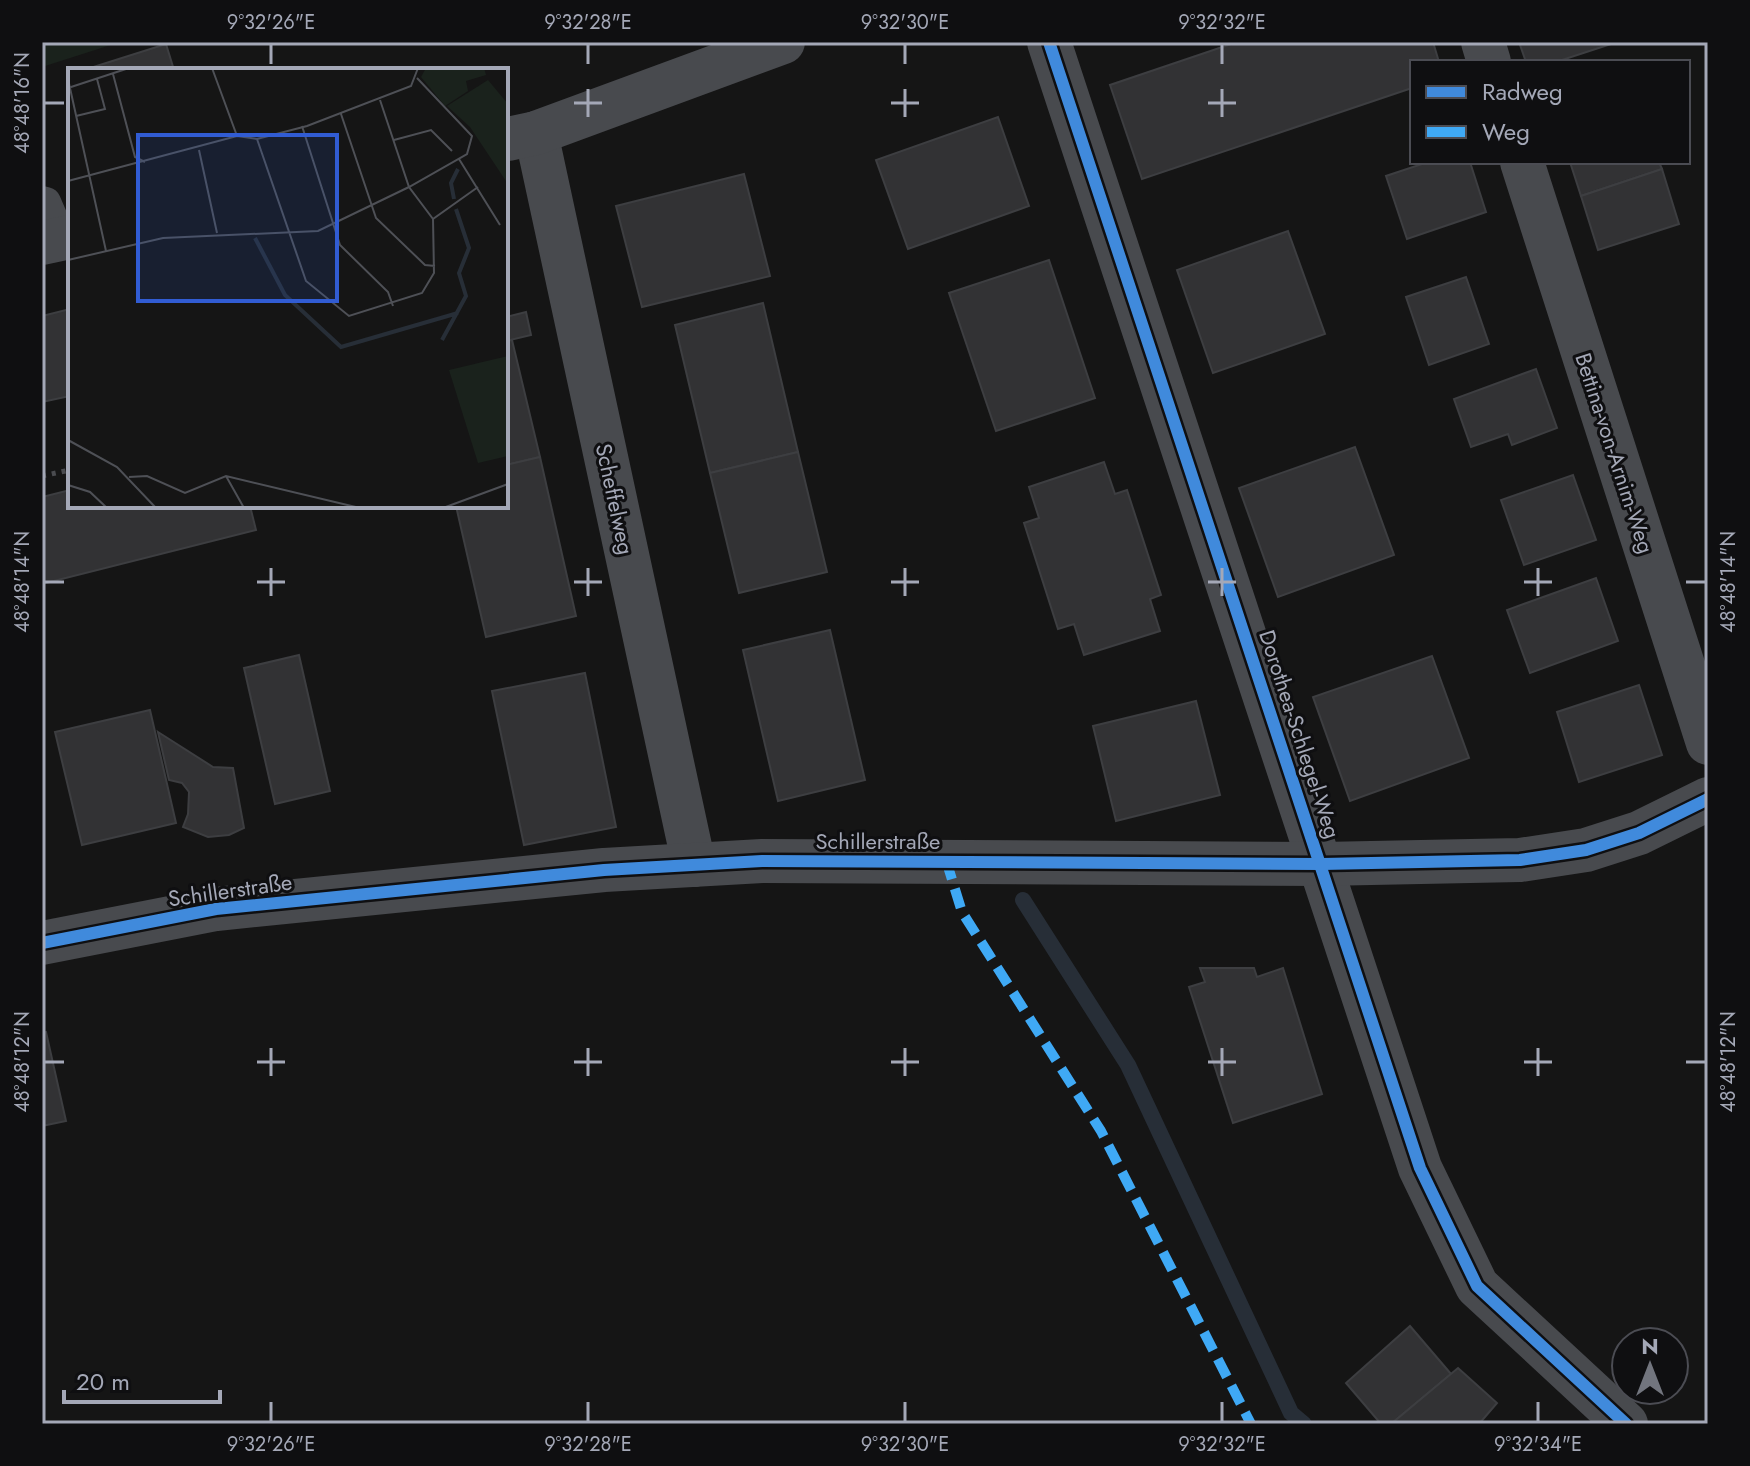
<svg xmlns="http://www.w3.org/2000/svg" width="1750" height="1466" viewBox="0 0 1750 1466" font-family="Jost,sans-serif">
  <style>
    .green { fill: #1a221c }
    .lines { fill: none; stroke-linecap: round; stroke-linejoin: round }
    .stream { stroke: #272e37; stroke-width: 16 }
    .building { fill: #323234; stroke: #3d3e41; stroke-width: 2 }
    .path { stroke: #4a4b4f; stroke-width: 5; stroke-dasharray: 4 6; stroke-linecap: butt }
    .lane { stroke: #484a4e; stroke-width: 30 }
    .street { stroke: #484a4e; stroke-width: 44 }
    .quiet { stroke: #3fa9f5; stroke-width: 10; stroke-dasharray: 20 10; stroke-linecap: butt }
    .cycleway-casing { stroke: #0f0f11; stroke-width: 17 }
    .cycleway { stroke: #408adc; stroke-width: 12 }
    .ticks { fill: none; stroke: #a4a8b7; stroke-width: 3 }
    .labels { text-anchor: middle; dominant-baseline: central; stroke-width: 6; stroke-linejoin: round; paint-order: stroke }
    .street-label { font-size: 22px; fill: #a4a8b7; stroke: #0f0f11 }
    .inset-river { fill: none; stroke: #272e37; stroke-width: 4 }
    .inset-road { fill: none; stroke: #4e5056; stroke-width: 2 }
    .view { fill: #315cd3; fill-opacity: 0.15; stroke: #315cd3; stroke-width: 4 }
    .inset-edge { fill: none; stroke: #a4a8b7; stroke-width: 4 }
    .neatline { fill: none; stroke: #a4a8b7; stroke-width: 3 }
    .ticks-label { font-size: 20px; text-anchor: middle; fill: #a4a8b7 }
  </style>
  <rect width="100%" height="100%" fill="#151515"/>
  <!-- green -->
  <path class="green" d="M 42,42 L 120,42 L 42,67 Z"/>
  <g class="lines">
    <!-- stream -->
    <path class="stream" d="M 1023,900 L 1128,1065 L 1291,1413 L 1304,1424"/>
  </g>
  <!-- building -->
  <g class="building">
    <path d="M 1237,42 L 1433,42 L 1439,62 L 1412,62 L 1412,88 L 1142,179 L 1110,85 Z"/>
    <path d="M 1519,42 L 1617,42 L 1556,62 L 1526,62 Z"/>
    <path d="M 166,44 L 174,70 L 84,70 Z"/>
    <path d="M 998,117 L 1029,206 L 908,249 L 876,160 Z"/>
    <path d="M 1428,162 L 1470,162 L 1486,212 L 1407,239 L 1386,176 Z"/>
    <path d="M 1570,162 L 1659,162 L 1662,169 L 1581,196 Z"/>
    <path d="M 1662,169 L 1679,224 L 1598,250 L 1581,196 Z"/>
    <path d="M 744,174 L 770,276 L 642,307 L 616,206 Z"/>
    <path d="M 1288,231 L 1325,334 L 1213,373 L 1177,270 Z"/>
    <path d="M 1049,260 L 1095,398 L 996,431 L 949,293 Z"/>
    <path d="M 1466,277 L 1489,344 L 1429,365 L 1406,297 Z"/>
    <path d="M 763,303 L 798,452 L 710,473 L 675,325 Z"/>
    <path d="M 70,309 L 70,396 L 42,402 L 42,316 Z"/>
    <path d="M 526,312 L 531,335 L 506,341 L 506,317 Z"/>
    <path d="M 512,340 L 540,457 L 506,465 L 506,341 Z"/>
    <path d="M 1536,369 L 1557,428 L 1512,445 L 1508,434 L 1471,447 L 1454,399 Z"/>
    <path d="M 1355,447 L 1394,555 L 1278,597 L 1239,488 Z"/>
    <path d="M 798,452 L 827,572 L 739,593 L 710,473 Z"/>
    <path d="M 540,457 L 576,616 L 486,637 L 456,506 L 506,506 L 506,465 Z"/>
    <path d="M 1104,462 L 1115,494 L 1127,490 L 1161,595 L 1150,599 L 1160,631 L 1084,655 L 1074,624 L 1058,629 L 1024,523 L 1039,518 L 1029,487 Z"/>
    <path d="M 1573,475 L 1596,540 L 1524,565 L 1501,500 Z"/>
    <path d="M 70,490 L 70,506 L 250,506 L 256,530 L 42,584 L 42,497 Z"/>
    <path d="M 1596,578 L 1618,641 L 1530,673 L 1507,610 Z"/>
    <path d="M 830,630 L 865,780 L 778,801 L 743,650 Z"/>
    <path d="M 299,655 L 330,791 L 275,804 L 244,668 Z"/>
    <path d="M 1432,656 L 1469,758 L 1350,801 L 1313,697 Z"/>
    <path d="M 585,673 L 616,827 L 524,845 L 492,691 Z"/>
    <path d="M 1639,685 L 1662,755 L 1579,782 L 1557,712 Z"/>
    <path d="M 1196,701 L 1220,795 L 1116,821 L 1093,726 Z"/>
    <path d="M 150,710 L 176,823 L 82,845 L 55,732 Z"/>
    <path d="M 158,732 L 213,767 L 233,768 L 244,828 L 229,835 L 208,837 L 183,827 L 188,814 L 189,792 L 182,783 L 169,780 Z"/>
    <path d="M 1200,968 L 1254,968 L 1257,977 L 1283,968 L 1322,1094 L 1233,1123 L 1189,987 L 1205,982 Z"/>
    <path d="M 46,1032 L 66,1121 L 42,1126 L 42,1033 Z"/>
    <path d="M 1410,1326 L 1451,1374 L 1391,1424 L 1381,1424 L 1346,1383 Z"/>
    <path d="M 1458,1368 L 1497,1403 L 1479,1424 L 1391,1424 Z"/>
  </g>
  <g class="lines">
    <!-- path -->
    <path class="path" d="M 42,476 L 70,470"/>
    <!-- lane -->
    <path class="lane" d="M 42,201 L 46,202 L 62,239"/>
    <!-- street -->
    <g class="street">
      <path d="M 1049,42 L 1420,1168 L 1477,1286 L 1626,1424"/>
      <path d="M 1483,42 L 1489,62"/>
      <path d="M 536,133 L 694,865"/>
      <path d="M 508,139 L 536,133 L 783,42"/>
      <path d="M 1522,162 L 1708,743"/>
      <path d="M 42,243 L 70,237"/>
      <path d="M 42,943 L 216,909 L 604,870 L 762,861 L 1322,864 L 1520,860 L 1586,850 L 1639,833 L 1708,799"/>
    </g>
    <!-- quiet -->
    <path class="quiet" d="M 946,860 L 962,912 L 1101,1131 L 1251,1424"/>
    <defs>
      <g id="cycleway">
        <path d="M 1049,42 L 1420,1168 L 1477,1286 L 1626,1424"/>
        <path d="M 42,943 L 216,909 L 604,870 L 762,861 L 1322,864 L 1520,860 L 1586,850 L 1639,833 L 1708,799"/>
      </g>
    </defs>
    <!-- cycleway casing -->
    <use href="#cycleway" class="cycleway-casing"/>
    <!-- cycleway -->
    <use href="#cycleway" class="cycleway"/>
  </g>
  <!-- ticks -->
  <path class="ticks" d="M 271,44 L 271,64M 588,44 L 588,64M 905,44 L 905,64M 1222,44 L 1222,64M 588,89 L 588,117M 905,89 L 905,117M 1222,89 L 1222,117M 44,103 L 64,103M 574,103 L 602,103M 891,103 L 919,103M 1208,103 L 1236,103M 271,568 L 271,596M 588,568 L 588,596M 905,568 L 905,596M 1222,568 L 1222,596M 1538,568 L 1538,596M 44,582 L 64,582M 257,582 L 285,582M 574,582 L 602,582M 891,582 L 919,582M 1208,582 L 1236,582M 1524,582 L 1552,582M 1686,582 L 1706,582M 271,1048 L 271,1076M 588,1048 L 588,1076M 905,1048 L 905,1076M 1222,1048 L 1222,1076M 1538,1048 L 1538,1076M 44,1062 L 64,1062M 257,1062 L 285,1062M 574,1062 L 602,1062M 891,1062 L 919,1062M 1208,1062 L 1236,1062M 1524,1062 L 1552,1062M 1686,1062 L 1706,1062M 271,1402 L 271,1422M 588,1402 L 588,1422M 905,1402 L 905,1422M 1222,1402 L 1222,1422M 1538,1402 L 1538,1422"/>
  <g class="labels">
    <!-- street labels -->
    <g class="street-label">
      <text transform="translate(1615 453) rotate(72)">Bettina-von-Arnim-Weg</text>
      <text transform="translate(615 499) rotate(78)">Scheffelweg</text>
      <text transform="translate(1300 734) rotate(72)">Dorothea-Schlegel-Weg</text>
      <text x="878" y="841">Schillerstraße</text>
      <text transform="translate(230 890) rotate(-8)">Schillerstraße</text>
    </g>
  </g>
  <!-- overview -->
  <g transform="translate(68 68)">
    <rect width="440" height="440" fill="#151515"/>
    <path d="M 358,0 L 416,0 L 418,7 L 398,13 L 400,23 L 377,38 L 353,9 ZM 420,12 L 440,36 L 440,116 L 402,59 L 379,38 ZM 440,288 L 440,388 L 410,395 L 381,302 Z" fill="#1a221c"/>
    <path class="inset-river" d="M 386,131 L 383,115 L 390,101M 187,170 L 217,227 L 273,279 L 390,245M 374,272 L 398,228 L 391,205 L 401,180 L 388,141"/>
    <path class="inset-road" d="M 144,0 L 169,68M 45,6 L 67,89 L 77,94M 0,11 L 38,183M 0,20 L 61,0M 312,32 L 341,119 L 365,151M 273,46 L 308,150 L 357,197 L 367,198M 8,48 L 37,41 L 29,11M 234,58 L 272,177 L 320,224 L 325,238M 189,71 L 238,213 L 281,248 L 354,225 L 366,205 L 365,151 L 410,119M 326,72 L 363,62 L 384,83M 131,82 L 149,165M 391,91 L 432,157M 0,113 L 169,68 L 189,71 L 239,58 L 343,18 L 350,0M 0,192 L 95,170 L 250,163 L 341,119 L 399,86 L 404,68 L 349,10M 0,372 L 49,399 L 88,440M 158,408 L 176,440M 61,409 L 79,408 L 117,425 L 158,408 L 292,440M 0,417 L 22,424 L 39,440M 375,440 L 440,416"/>
    <path class="view" d="M 70,67 L 269,67 L 269,233 L 70,233 Z"/>
    <rect width="440" height="440" class="inset-edge"/>
  </g>
  <!-- border -->
  <rect width="1750" height="1466" fill="none" stroke="#0f0f11" stroke-width="88"/>
  <!-- legend -->
  <rect x="1410" y="60" width="280" height="104" fill="#0f0f11" stroke="#4b4c53" stroke-width="2"/>
  <rect x="1426" y="86" width="40" height="12" fill="#408adc" stroke="#4b4c53" stroke-width="2"/>
  <text x="1482" y="100" font-size="24" fill="#a4a8b7">Radweg</text>
  <rect x="1426" y="126" width="40" height="12" fill="#3fa9f5" stroke="#4b4c53" stroke-width="2"/>
  <text x="1482" y="140" font-size="24" fill="#a4a8b7">Weg</text>
  <!-- north arrow -->
  <g transform="translate(1650 1366)"><circle r="38" fill="#0f0f11" stroke="#4b4c53" stroke-width="2"/>
  <path d="M0-6L14 30L0 20L-14 30Z" fill="#72757e"/>
  <text y="-12" font-size="22" font-weight="bold" text-anchor="middle" fill="#a4a8b7">N</text>
  </g>
  <!-- scale -->
  <path d="M64 1390v12h156v-12" fill="none" stroke="#a4a8b7" stroke-width="4"/>
  <text x="76" y="1390" font-size="24" fill="#a4a8b7" stroke="#0f0f11" stroke-width="6" paint-order="stroke">20 m</text>
  <rect x="44" y="44" width="1662" height="1378" class="neatline"/>
  <g class="ticks-label">
    <text x="271" y="29">9°32'26"E</text>
    <text x="588" y="29">9°32'28"E</text>
    <text x="905" y="29">9°32'30"E</text>
    <text x="1222" y="29">9°32'32"E</text>
    <text transform="translate(22 103) rotate(-90)" y="7">48°48'16"N</text>
    <text transform="translate(22 582) rotate(-90)" y="7">48°48'14"N</text>
    <text transform="translate(1728 582) rotate(-90)" y="7">48°48'14"N</text>
    <text transform="translate(22 1062) rotate(-90)" y="7">48°48'12"N</text>
    <text transform="translate(1728 1062) rotate(-90)" y="7">48°48'12"N</text>
    <text x="271" y="1451">9°32'26"E</text>
    <text x="588" y="1451">9°32'28"E</text>
    <text x="905" y="1451">9°32'30"E</text>
    <text x="1222" y="1451">9°32'32"E</text>
    <text x="1538" y="1451">9°32'34"E</text>
  </g>
</svg>
